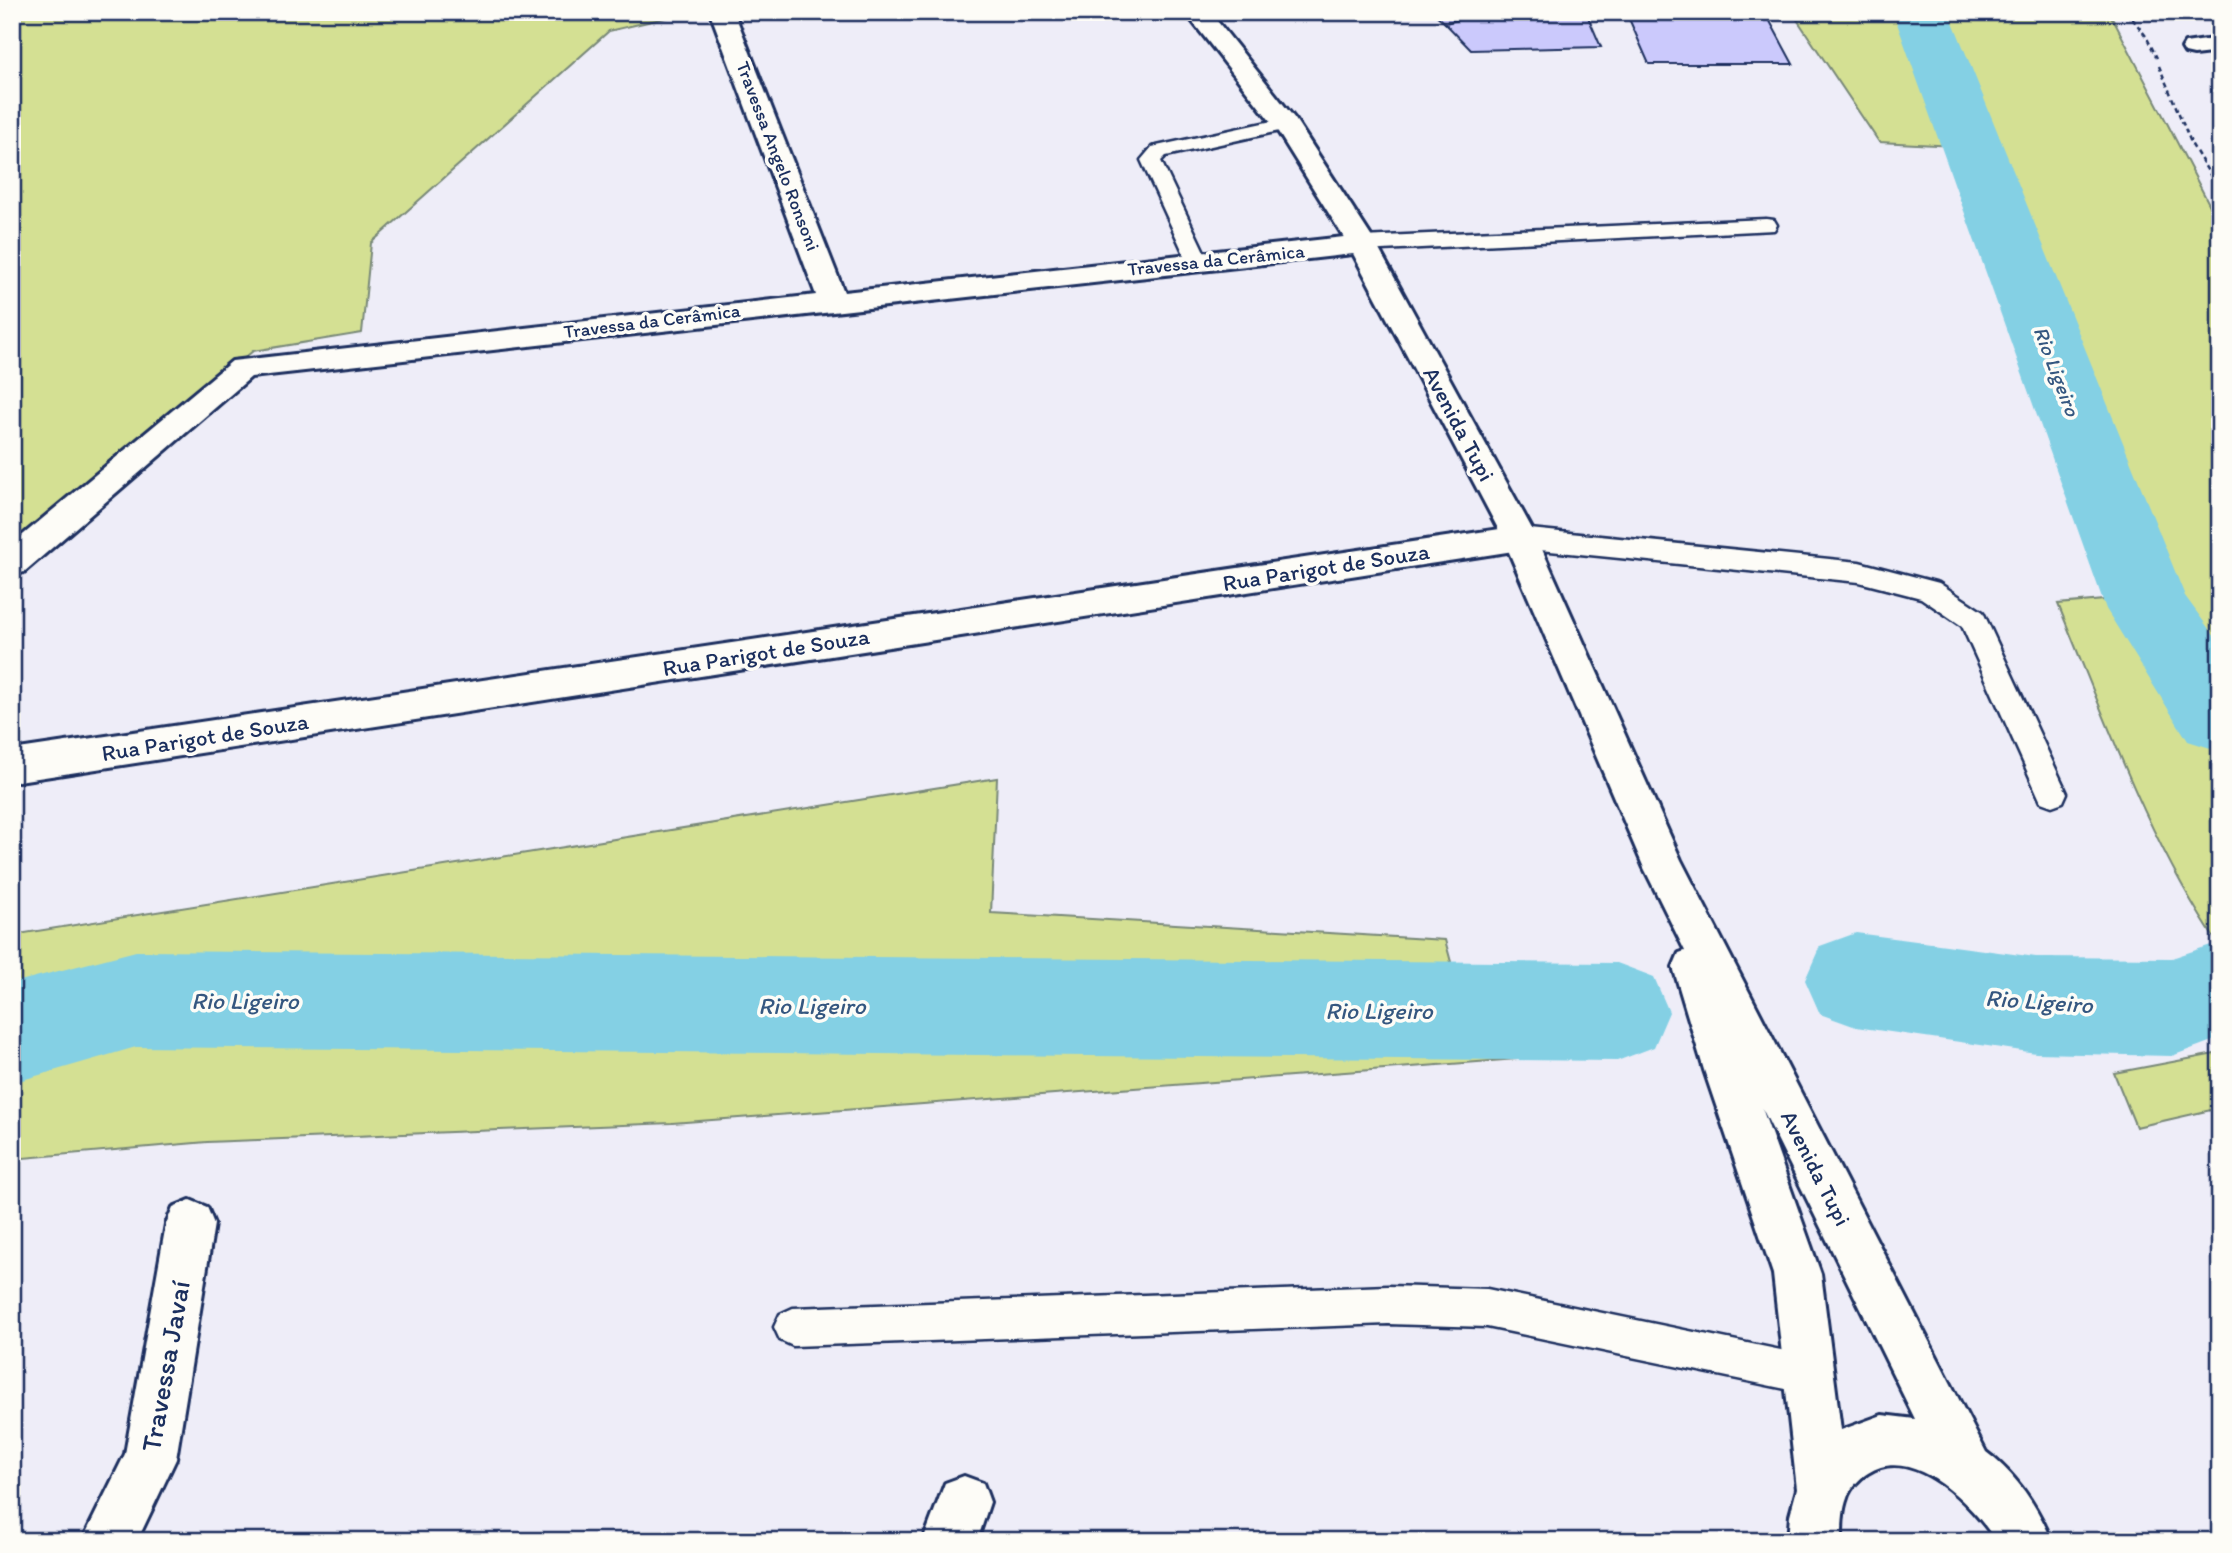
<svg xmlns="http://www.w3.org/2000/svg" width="2232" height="1553" viewBox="0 0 2232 1553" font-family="Itim,sans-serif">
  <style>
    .green { fill: #d4e093; stroke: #788878; stroke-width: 2 }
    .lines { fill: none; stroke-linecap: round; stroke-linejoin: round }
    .river { fill: #84d0e4; fill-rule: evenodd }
    .building { fill: #cbc9fc; stroke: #1b2f5e; stroke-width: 2 }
    .service-casing { stroke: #1b2f5e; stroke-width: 5 }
    .minor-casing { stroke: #1b2f5e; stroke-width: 6 }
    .primary-casing { stroke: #1b2f5e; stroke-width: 6 }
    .path { stroke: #1b2f5e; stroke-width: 2.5; stroke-dasharray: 5 3.5; stroke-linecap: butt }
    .service { fill: #fdfcf7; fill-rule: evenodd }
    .minor { fill: #fdfcf7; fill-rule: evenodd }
    .primary { fill: #fdfcf7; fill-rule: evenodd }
    .labels { text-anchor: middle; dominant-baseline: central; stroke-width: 7; stroke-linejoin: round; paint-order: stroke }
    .far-street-label { font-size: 19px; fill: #1b2f5e; stroke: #fdfcf7 }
    .far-water-label { font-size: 21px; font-style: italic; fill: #355780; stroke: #fdfcf7 }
    .street-label { font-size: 23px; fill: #1b2f5e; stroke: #fdfcf7 }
    .water-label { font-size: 24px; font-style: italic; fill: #355780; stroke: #fdfcf7 }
    .near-street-label { font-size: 28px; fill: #1b2f5e; stroke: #fdfcf7 }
  </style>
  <rect width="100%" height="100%" fill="#eeedf8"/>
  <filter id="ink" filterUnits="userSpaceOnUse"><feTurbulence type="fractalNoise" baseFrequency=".0143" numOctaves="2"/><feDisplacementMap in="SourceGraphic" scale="14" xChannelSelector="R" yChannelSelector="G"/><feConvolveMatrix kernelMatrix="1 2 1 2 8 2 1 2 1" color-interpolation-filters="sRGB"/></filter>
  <g filter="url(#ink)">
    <!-- green -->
    <g class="green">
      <path d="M 12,12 L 686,12 L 687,13 L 609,31 L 371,243 L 362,333 L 253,351 L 12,550 Z"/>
      <path d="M 1792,12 L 2106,12 L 2113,19 L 2220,225 L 2220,947 C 2149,842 2106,720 2058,604 L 2127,598 L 1955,146 L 1879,142 Z"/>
      <path d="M 997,778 L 991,913 L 1445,940 L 1454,973 L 1601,969 L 1622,1051 L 672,1123 L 207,1142 L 12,1159 L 12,935 Z"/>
      <path d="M 2220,1053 L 2220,1108 L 2136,1127 L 2114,1073 Z"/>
    </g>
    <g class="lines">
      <!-- river -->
      <g class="river">
        <path d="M 1893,12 L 1949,12 L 2185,596 L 2220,644 L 2220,751 L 2188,741 L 2106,609 Z"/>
        <path d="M 1856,933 L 2036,957 L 2172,958 L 2220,942 L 2220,1038 L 2172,1056 L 2036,1053 L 1856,1027 L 1820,1014 L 1805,980 L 1820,946 Z"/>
        <path d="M 136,951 L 1617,963 L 1654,977 L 1669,1012 L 1654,1047 L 1617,1061 L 136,1047 L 12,1083 L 12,983 Z"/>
      </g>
    </g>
    <!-- building -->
    <g class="building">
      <path d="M 1433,12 L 1494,12 L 1445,23 Z"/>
      <path d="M 1494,12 L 1586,12 L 1601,47 L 1471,50 L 1445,23 Z"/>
      <path d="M 1626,12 L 1765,12 L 1793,64 L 1649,64 Z"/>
    </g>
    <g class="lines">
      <defs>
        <g id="service">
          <path d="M 1286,118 L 1293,120 L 1296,124 L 1293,128 L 1166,156 L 1161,161 L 1209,262 L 1206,267 L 1190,267 L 1141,160 L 1152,147 Z"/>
          <path d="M 1766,219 L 1774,220 L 1777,225 L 1774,230 L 1362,251 L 1354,249 L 1351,244 L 1354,239 L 1362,237 Z"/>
          <path d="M 1520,528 L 1859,562 L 1939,583 L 1983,612 L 2067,793 L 2063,802 L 2052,806 L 2041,802 L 1962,626 L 1921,598 L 1859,582 L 1520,548 L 1511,545 L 1507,538 L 1511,531 Z"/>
          <path d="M 1388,1286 L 1487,1289 L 1810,1356 L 1824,1361 L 1829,1375 L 1824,1389 L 1810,1394 L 1487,1327 L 1388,1324 L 793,1346 L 780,1340 L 774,1327 L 780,1314 L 793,1308 Z"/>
        </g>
        <g id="minor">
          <path d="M 710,12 L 734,12 L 844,292 L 1362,235 L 1372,238 L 1376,244 L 1372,250 L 1362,253 L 251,377 L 24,572 L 12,576 L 12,544 L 232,361 L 816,295 Z"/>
          <path d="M 2220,38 L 2220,52 L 2194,55 L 2185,53 L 2182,48 L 2185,43 Z"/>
          <path d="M 1520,526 L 1532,529 L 1537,538 L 1532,547 L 1520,550 L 12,782 L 12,750 Z"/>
          <path d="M 190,1200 L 207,1207 L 214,1224 L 176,1459 L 137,1541 L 82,1541 L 125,1454 L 166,1224 L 173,1207 Z"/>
          <path d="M 964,1476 L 983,1483 L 990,1502 L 977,1541 L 923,1541 L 945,1483 Z"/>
        </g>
        <path id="primary" d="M 1185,12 L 1210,12 L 1295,119 L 1376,244 L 1537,538 L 1681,860 L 1986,1452 C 2017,1475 2037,1506 2052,1541 L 1996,1541 C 1974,1506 1913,1443 1868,1473 C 1860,1478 1850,1488 1847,1498 C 1842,1511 1842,1526 1842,1541 L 1788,1541 L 1790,1515 L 1797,1489 L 1773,1274 L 1704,1070 L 1673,967 L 1679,953 L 1685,951 L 1644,868 L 1503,538 L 1348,244 L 1275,127 ZM 1762,1108 L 1915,1419 L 1882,1415 L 1841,1430 L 1821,1274 Z"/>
      </defs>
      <!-- service casing -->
      <use href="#service" class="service-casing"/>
      <!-- minor casing -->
      <use href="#minor" class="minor-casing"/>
      <!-- primary casing -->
      <use href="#primary" class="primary-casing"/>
      <!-- path -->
      <g class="path">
        <path d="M 2127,12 L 2146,36 L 2157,58"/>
        <path d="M 2159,66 L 2192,145 L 2220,191"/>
      </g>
      <!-- service -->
      <use href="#service" class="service"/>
      <!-- minor -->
      <use href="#minor" class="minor"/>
      <!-- primary -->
      <use href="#primary" class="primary"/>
    </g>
  </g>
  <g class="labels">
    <!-- far-street labels -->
    <g class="far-street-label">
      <text transform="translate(778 156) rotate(69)">Travessa Angelo Ronsoni</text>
      <text transform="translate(1216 260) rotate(-6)">Travessa da Cerâmica</text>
      <text transform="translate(652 321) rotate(-7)">Travessa da Cerâmica</text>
    </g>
    <!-- far-water labels -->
    <g class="far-water-label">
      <text transform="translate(2057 371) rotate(69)">Rio Ligeiro</text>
    </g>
    <!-- street labels -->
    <g class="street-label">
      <text transform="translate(1459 424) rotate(62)">Avenida Tupi</text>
      <text transform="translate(1326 567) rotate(-9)">Rua Parigot de Souza</text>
      <text transform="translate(766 652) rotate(-9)">Rua Parigot de Souza</text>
      <text transform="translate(205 737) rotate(-9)">Rua Parigot de Souza</text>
      <text transform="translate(1816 1168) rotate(63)">Avenida Tupi</text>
    </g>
    <!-- water labels -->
    <g class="water-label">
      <text x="245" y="1000">Rio Ligeiro</text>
      <text transform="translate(2039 1001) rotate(4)">Rio Ligeiro</text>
      <text x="812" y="1005">Rio Ligeiro</text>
      <text x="1379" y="1010">Rio Ligeiro</text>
    </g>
    <!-- near-street labels -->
    <g class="near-street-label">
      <text transform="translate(165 1366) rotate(-80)">Travessa Javaí</text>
    </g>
  </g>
  <!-- margin -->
  <rect width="2232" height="1553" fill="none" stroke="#fdfcf7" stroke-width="42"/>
  <rect x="21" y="21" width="2190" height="1511" fill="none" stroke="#1b2f5e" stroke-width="2.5" filter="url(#ink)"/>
</svg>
